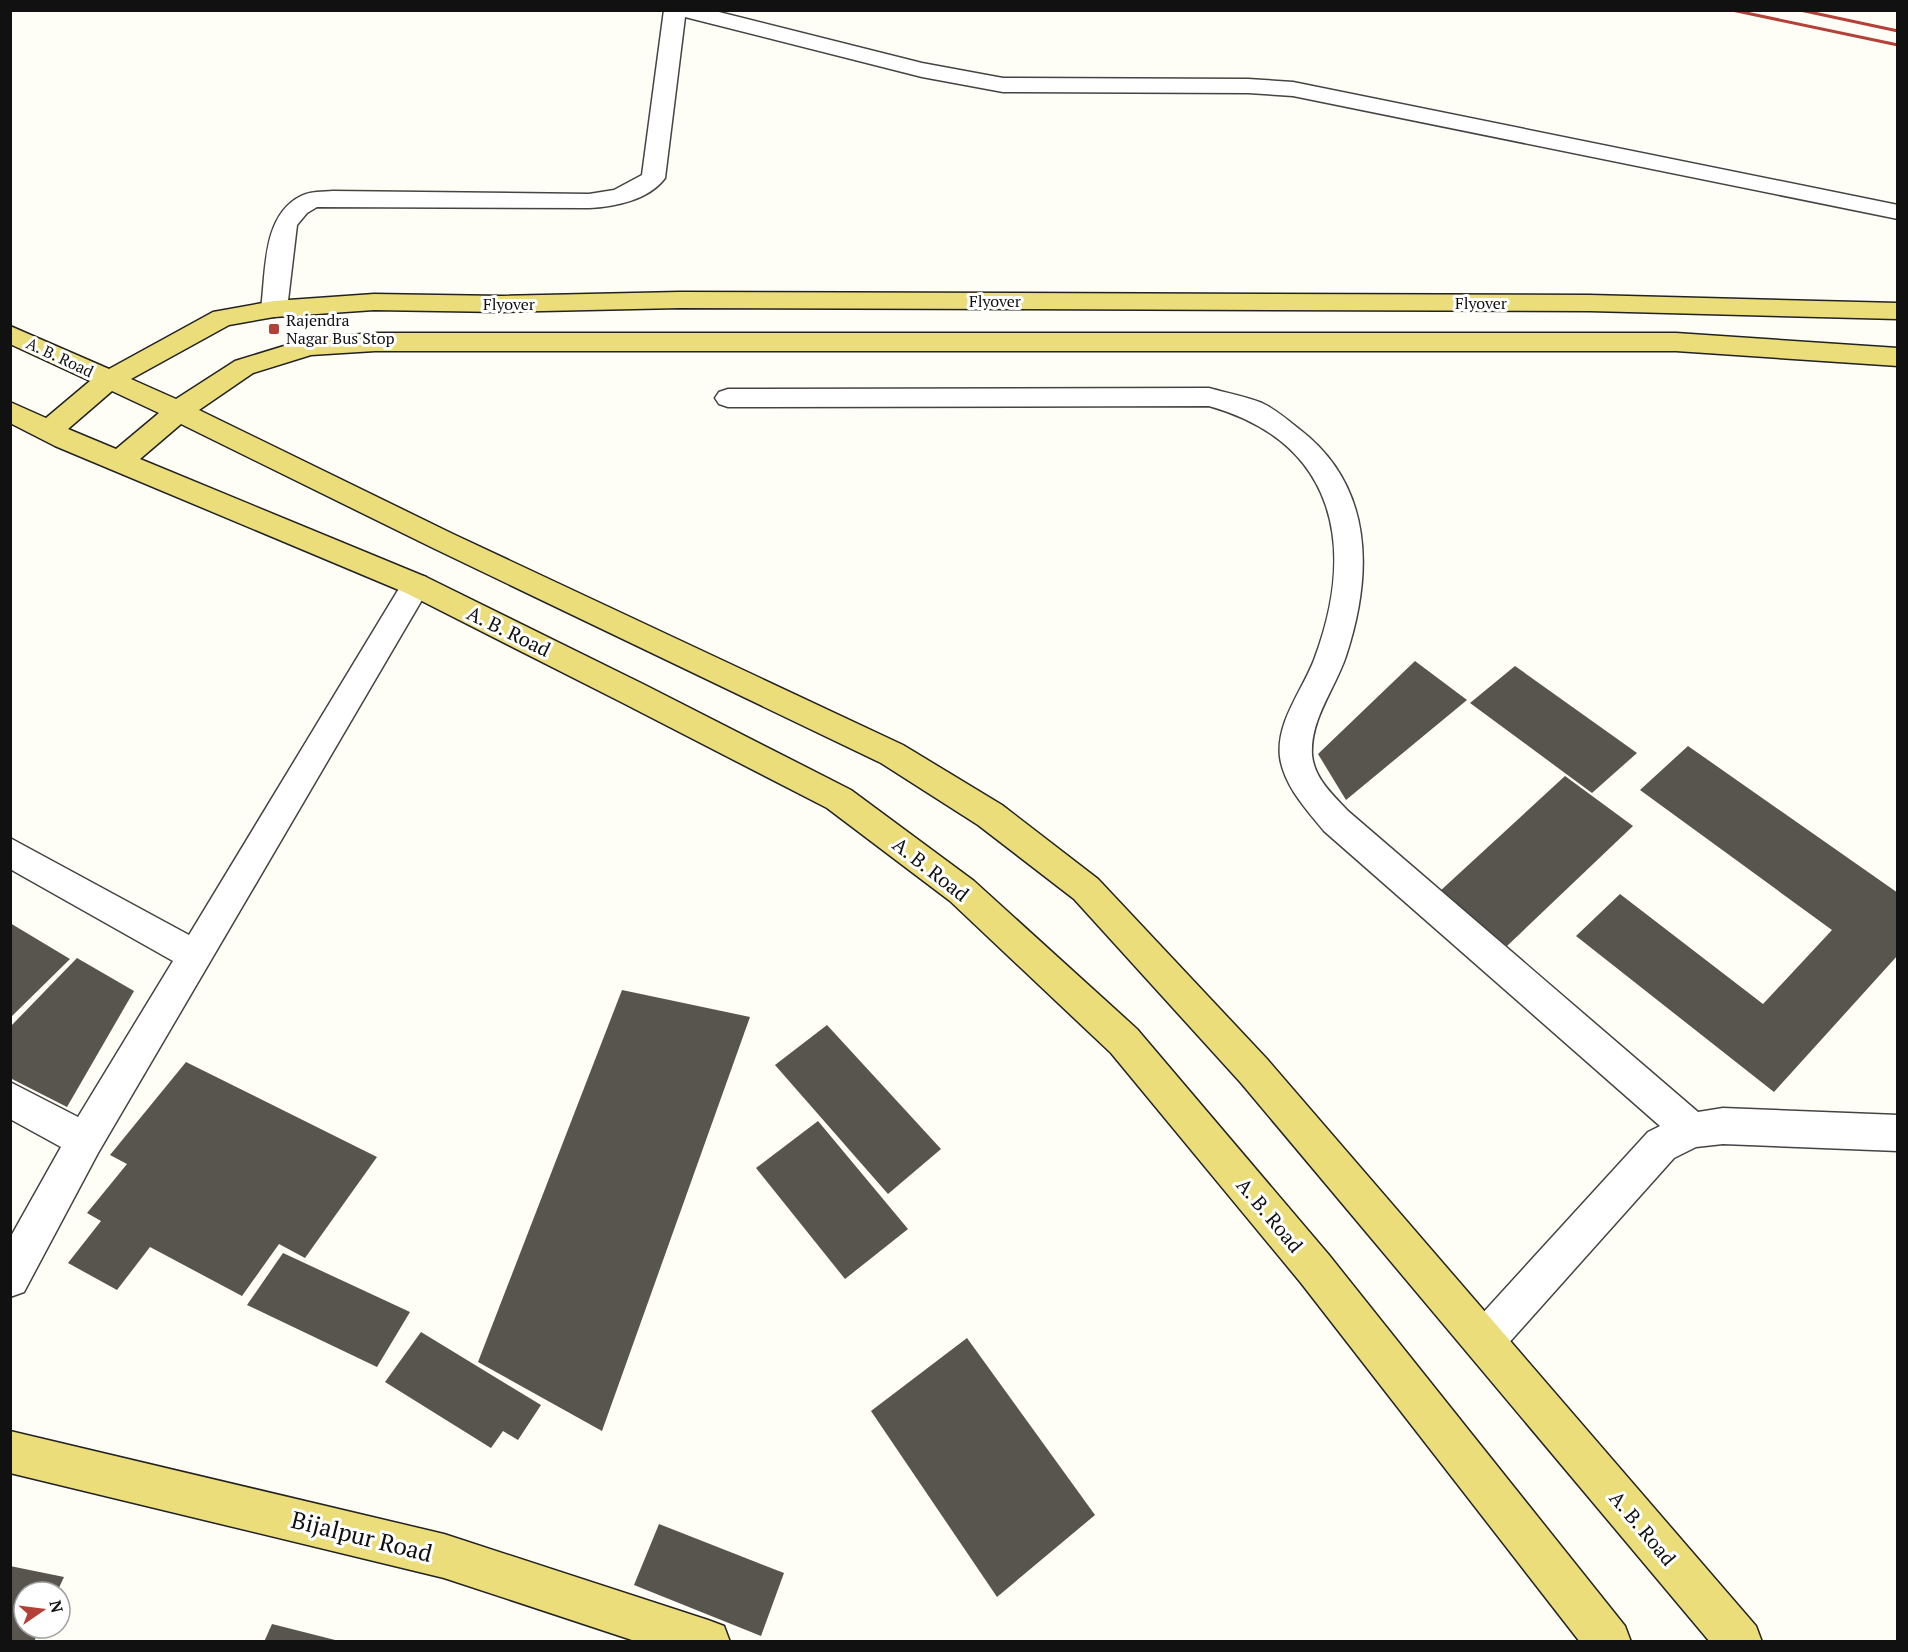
<svg xmlns="http://www.w3.org/2000/svg" width="1908" height="1652" viewBox="0 0 1908 1652" font-family="'PT Serif',serif">
  <style>
    .building { fill: #58544e }
    .lines { fill: none; stroke-linecap: round; stroke-linejoin: round }
    .minor-casing { stroke: #444; stroke-width: 3 }
    .major-casing { stroke: #222; stroke-width: 3 }
    .minor { fill: #fff; fill-rule: evenodd }
    .major { fill: #eadd7a; fill-rule: evenodd }
    .rail { stroke: #b34137; stroke-width: 3 }
    .poi-dot { fill: #b34137; stroke: #fff; stroke-width: 2 }
    .labels { text-anchor: middle; dominant-baseline: central; stroke-width: 6; stroke-linejoin: round; paint-order: stroke }
    .far-street-label { font-size: 16px; fill: #111; stroke: #fff }
    .far-poi-label { font-size: 16px; fill: #111; stroke: #fff; text-anchor: start }
    .street-label { font-size: 20px; fill: #111; stroke: #fff }
    .near-street-label { font-size: 24px; fill: #111; stroke: #fff }
  </style>
  <rect width="100%" height="100%" fill="#fefdf6"/>
  <!-- building -->
  <g class="building">
    <path d="M 1415,661 L 1467,700 L 1346,800 L 1318,754 Z"/>
    <path d="M 1515,666 L 1637,753 L 1592,793 L 1470,703 Z"/>
    <path d="M 1688,746 L 1898,893 L 1898,955 L 1774,1092 L 1576,936 L 1620,894 L 1763,1004 L 1832,930 L 1640,790 Z"/>
    <path d="M 1565,776 L 1633,826 L 1507,946 L 1439,892 Z"/>
    <path d="M 10,923 L 70,959 L 10,1018 Z"/>
    <path d="M 77,958 L 134,991 L 67,1107 L 10,1078 L 10,1027 Z"/>
    <path d="M 622,990 L 750,1017 L 602,1431 L 478,1362 Z"/>
    <path d="M 827,1025 L 941,1149 L 888,1194 L 775,1065 Z"/>
    <path d="M 186,1062 L 377,1157 L 305,1258 L 279,1244 L 242,1296 L 150,1247 L 117,1290 L 68,1263 L 101,1221 L 87,1213 L 127,1164 L 110,1155 Z"/>
    <path d="M 818,1121 L 908,1229 L 845,1279 L 756,1168 Z"/>
    <path d="M 283,1253 L 410,1312 L 377,1367 L 247,1305 Z"/>
    <path d="M 421,1332 L 541,1405 L 518,1440 L 503,1431 L 491,1448 L 385,1382 Z"/>
    <path d="M 967,1338 L 1095,1515 L 997,1597 L 871,1411 Z"/>
    <path d="M 659,1524 L 784,1573 L 761,1636 L 634,1585 Z"/>
    <path d="M 10,1566 L 64,1577 L 57,1592 L 24,1592 L 24,1628 L 40,1628 L 34,1642 L 10,1642 Z"/>
    <path d="M 272,1624 L 339,1641 L 339,1642 L 264,1642 Z"/>
  </g>
  <g class="lines">
    <defs>
      <g id="minor">
        <path d="M 664,10 L 711,10 L 922,63 L 1003,78 L 1248,79 L 1293,82 L 1898,205 L 1898,219 L 1293,96 L 1248,93 L 1003,92 L 922,77 L 685,17 L 665,178 C 649,200 614,207 589,208 L 317,207 L 307,213 L 297,225 L 287,309 L 283,315 L 274,317 L 265,315 L 261,309 C 266,272 262,215 301,196 C 310,191 323,192 333,191 L 589,194 L 614,190 L 642,175 Z"/>
        <path d="M 1209,388 C 1226,393 1245,396 1262,403 C 1275,409 1288,420 1299,429 C 1374,486 1373,574 1346,656 C 1335,689 1310,719 1312,755 C 1314,778 1333,795 1348,811 L 1698,1112 L 1723,1108 L 1898,1115 L 1898,1151 L 1723,1144 L 1696,1147 L 1674,1158 L 1498,1355 L 1484,1361 L 1470,1355 L 1464,1341 L 1470,1327 L 1648,1132 L 1660,1126 L 1324,831 C 1307,810 1284,786 1280,757 C 1276,722 1302,691 1314,660 C 1357,546 1336,442 1209,406 L 728,407 L 719,404 L 715,398 L 719,392 L 728,389 Z"/>
        <path d="M 416,574 L 426,577 L 431,585 L 426,593 L 98,1153 L 24,1292 L 10,1297 L 10,1238 L 61,1147 L 10,1119 L 10,1082 L 78,1117 L 173,961 L 10,869 L 10,838 L 189,935 L 406,577 Z"/>
      </g>
      <g id="major">
        <path d="M 680,292 L 1590,295 L 1898,303 L 1898,319 L 1590,311 L 680,308 L 502,312 L 374,310 L 274,317 L 229,325 L 131,379 L 176,399 L 235,361 L 310,338 L 375,333 L 1676,333 L 1898,348 L 1898,366 L 1676,351 L 375,351 L 311,355 L 253,373 L 199,410 L 453,534 L 903,745 L 1002,805 L 1098,879 L 1267,1059 L 1756,1626 L 1762,1642 L 1710,1642 L 1241,1083 L 1074,899 L 978,825 L 881,763 L 433,548 L 181,424 L 140,459 L 426,577 L 645,685 L 851,790 L 974,881 L 1137,1029 L 1329,1255 L 1625,1626 L 1631,1642 L 1580,1642 L 1301,1283 L 1111,1053 L 950,901 L 827,808 L 623,703 L 406,593 L 55,446 L 10,423 L 10,402 L 46,418 L 90,381 L 10,344 L 10,326 L 109,369 L 213,312 L 274,301 L 374,294 L 502,296 ZM 112,391 L 159,413 L 116,449 L 68,429 Z"/>
        <path d="M 10,1431 L 444,1534 L 708,1620 L 724,1626 L 730,1642 L 638,1642 L 444,1578 L 10,1473 Z"/>
      </g>
    </defs>
    <!-- minor casing -->
    <use href="#minor" class="minor-casing"/>
    <!-- major casing -->
    <use href="#major" class="major-casing"/>
    <!-- minor -->
    <use href="#minor" class="minor"/>
    <!-- major -->
    <use href="#major" class="major"/>
    <!-- rail -->
    <g class="rail">
      <path d="M 1732,10 L 1898,45"/>
      <path d="M 1800,10 L 1898,31"/>
    </g>
  </g>
  <!-- markers -->
  <rect class="poi-dot" x="268" y="323" width="12" height="12" rx="3"/>
  <g class="labels">
    <!-- far-street labels -->
    <g class="far-street-label">
      <text x="995" y="301">Flyover</text>
      <text x="1481" y="303">Flyover</text>
      <text x="509" y="304">Flyover</text>
      <text transform="translate(60 357) rotate(25)">A. B. Road</text>
    </g>
    <!-- far-poi labels -->
    <g class="far-poi-label">
      <text x="286" y="320">Rajendra<tspan x="286" dy="18">Nagar Bus Stop</tspan></text>
    </g>
    <!-- street labels -->
    <g class="street-label">
      <text transform="translate(509 631) rotate(26)">A. B. Road</text>
      <text transform="translate(931 869) rotate(38)">A. B. Road</text>
      <text transform="translate(1270 1215) rotate(50)">A. B. Road</text>
      <text transform="translate(1643 1528) rotate(50)">A. B. Road</text>
    </g>
    <!-- near-street labels -->
    <g class="near-street-label">
      <text transform="translate(362 1536) rotate(14)">Bijalpur Road</text>
    </g>
  </g>
  <!-- border -->
  <rect width="1908" height="1652" fill="none" stroke="#111111" stroke-width="24"/>
  <!-- north arrow -->
  <g transform="translate(42 1610) rotate(76)"><circle r="28" fill="#ffffff" stroke="#a0a0a0" stroke-width="1.5"/>
  <path d="M0-4.5L10 22L0 15L-10 22Z" fill="#b34137"/>
  <text y="-9" font-size="16" font-weight="bold" text-anchor="middle" fill="#111111">N</text>
  </g>
</svg>
